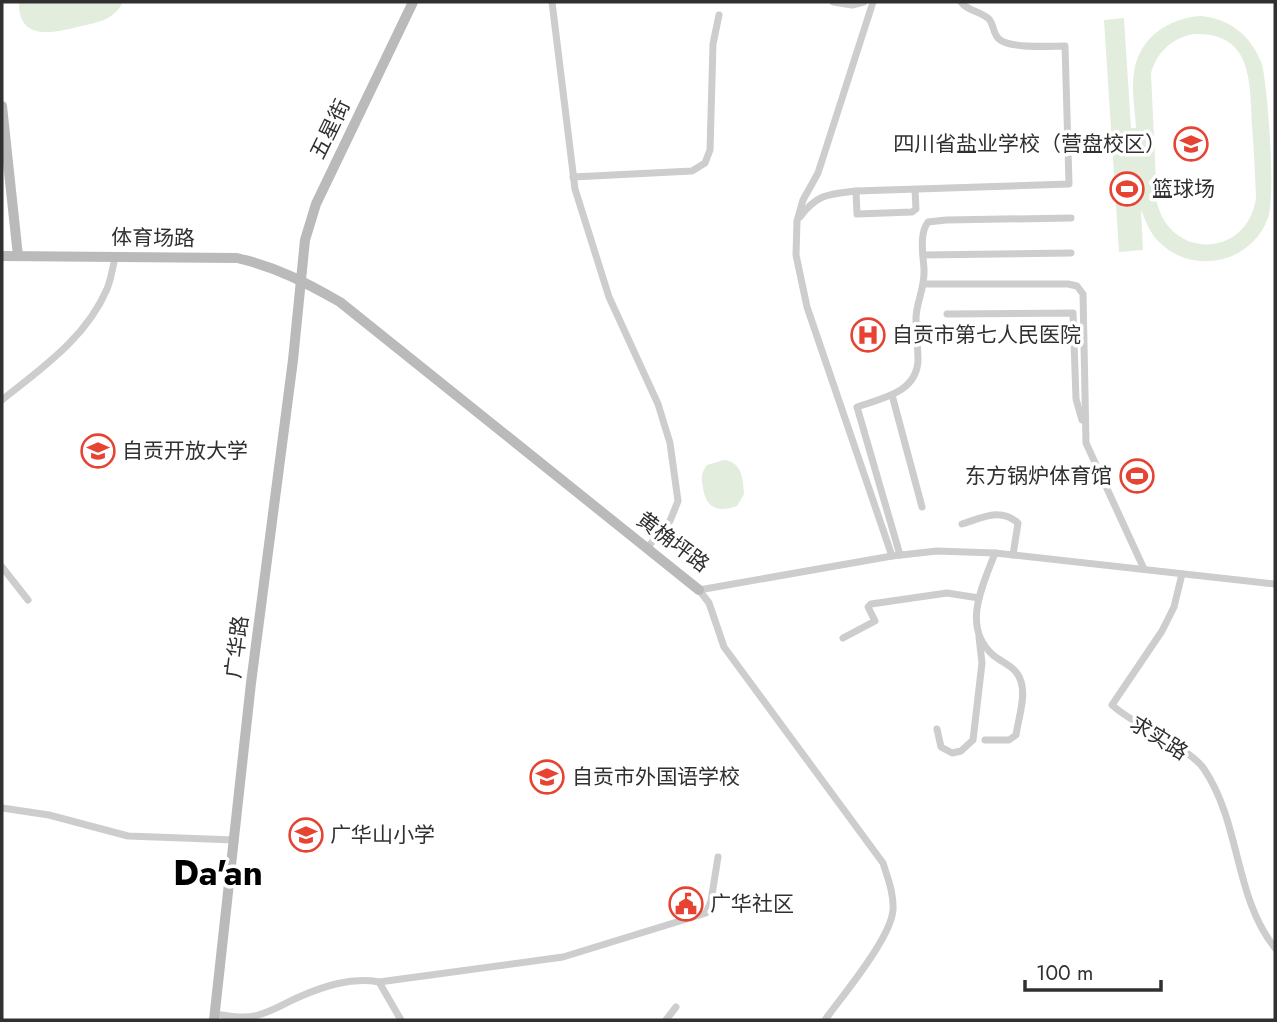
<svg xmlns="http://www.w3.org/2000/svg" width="1277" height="1022" viewBox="0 0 1277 1022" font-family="Jost,'Noto Sans SC',sans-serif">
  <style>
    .green { fill: #e3edde; fill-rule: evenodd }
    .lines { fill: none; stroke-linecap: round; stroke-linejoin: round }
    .street { stroke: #cdcdcd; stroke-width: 7 }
    .secondary { stroke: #bababa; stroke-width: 10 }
    .labels { text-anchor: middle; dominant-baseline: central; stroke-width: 7; stroke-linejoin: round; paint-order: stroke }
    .street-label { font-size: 21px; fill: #303030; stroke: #fff }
    .poi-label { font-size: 21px; fill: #303030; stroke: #fff; text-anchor: start }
    .town-label { font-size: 35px; font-weight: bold; fill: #000; stroke: #fff }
  </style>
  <rect width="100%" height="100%" fill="#fff"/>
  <!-- green -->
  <g class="green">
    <path d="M 19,2 L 123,2 C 114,21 95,23 77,27 C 51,34 18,40 19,2 Z"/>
    <path d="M 1201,16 C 1231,19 1251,36 1262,64 C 1268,90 1276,196 1268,218 C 1252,263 1193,276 1159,242 C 1150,233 1146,222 1141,210 L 1143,250 L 1119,252 L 1104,20 L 1124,18 L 1131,128 L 1136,128 C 1135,110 1131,90 1134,72 C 1139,38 1168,18 1201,16 ZM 1194,34 C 1253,32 1250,83 1252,126 C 1254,150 1255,174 1256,198 C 1248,257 1172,261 1157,203 L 1151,73 C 1157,52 1172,38 1194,34 Z"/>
    <path d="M 724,460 C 742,462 743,478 744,494 L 737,506 C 718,513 706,508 703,488 C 701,478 701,473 707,465 Z"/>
  </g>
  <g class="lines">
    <!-- street -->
    <g class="street">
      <path d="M 552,2 L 575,189 L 609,297 L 658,404 L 670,443 L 678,501 L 670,521 L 647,548"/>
      <path d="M 833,2 L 852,5 L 864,2"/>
      <path d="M 873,2 L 818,173 L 803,200 L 797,221 L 796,255 L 807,307 L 892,556"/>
      <path d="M 573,177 L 692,171 L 705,163 L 710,150 L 713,44 L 719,15"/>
      <path d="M 856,191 L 857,214 L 912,212 L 916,209 L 915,190"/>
      <path d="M 800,217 C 817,194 829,194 856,191 L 1069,184 L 1065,46 C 1050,46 1009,49 999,39 C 993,34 994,25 989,19 C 980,11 967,11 961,2"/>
      <path d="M 923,255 L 1071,253"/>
      <path d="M 924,284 L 1068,284 L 1077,286 L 1083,294 L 1086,443 L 1144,569"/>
      <path d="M 947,314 L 1073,313 L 1076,399 L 1082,420"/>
      <path d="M 892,395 L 922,507"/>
      <path d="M 2,400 C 42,368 86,338 107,289 C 111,279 113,267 115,257"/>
      <path d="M 962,524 C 982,518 1000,507 1018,523 L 1013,555"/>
      <path d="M 900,555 L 857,407 C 882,398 916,393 918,361 C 918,347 916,332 916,317 C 917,300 925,288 924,269 C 923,254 919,234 928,222 L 946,220 L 1071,218"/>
      <path d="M 2,567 L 28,600"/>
      <path d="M 1182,574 L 1174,607 L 1162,631 L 1112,705 C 1136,727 1189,747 1204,769 C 1241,824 1234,897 1275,948"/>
      <path d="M 843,638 L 875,621 L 868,607 L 871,604 L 947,593 L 979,598"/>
      <path d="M 937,729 L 941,747 L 952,753 L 961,751 L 973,740 L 982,663 L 979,637"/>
      <path d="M 985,740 L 1009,740 L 1016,735 C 1018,720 1025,700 1022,686 C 1019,667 1005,665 993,655 C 961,627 983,585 995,553"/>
      <path d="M 2,808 L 49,815 L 128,836 L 235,840"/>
      <path d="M 379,982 L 563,957 L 706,913 L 711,901 L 718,857"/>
      <path d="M 215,1014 C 229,1016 244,1019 258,1015 C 273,1011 285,1003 299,997 C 324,986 351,977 379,982 L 401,1020"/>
      <path d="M 666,1020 L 676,1007"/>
      <path d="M 825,1020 C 843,995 891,938 893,910 C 894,894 888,879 883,863 L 724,647 L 709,603 L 699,590 L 892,556 L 937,551 L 995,553 L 1275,584"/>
    </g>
    <!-- secondary -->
    <g class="secondary">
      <path d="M 2,106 L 18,256"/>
      <path d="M 2,256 L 237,258 C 276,267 305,282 340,302 L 699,590"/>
      <path d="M 214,1020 L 251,683 L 293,360 L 305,240 L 316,204 L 413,2"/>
    </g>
  </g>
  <!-- icons -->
  <defs>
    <symbol id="university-ring" viewBox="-11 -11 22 22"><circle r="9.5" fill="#fff" stroke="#e64333" stroke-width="1.5"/><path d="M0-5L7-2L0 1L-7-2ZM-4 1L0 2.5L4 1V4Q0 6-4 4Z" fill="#e64333"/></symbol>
    <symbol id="stadium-ring" viewBox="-11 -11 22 22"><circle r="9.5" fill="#fff" stroke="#e64333" stroke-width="1.5"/><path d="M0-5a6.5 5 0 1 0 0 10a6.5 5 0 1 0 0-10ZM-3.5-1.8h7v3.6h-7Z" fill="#e64333"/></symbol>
    <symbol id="hospital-ring" viewBox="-11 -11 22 22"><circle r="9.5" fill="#fff" stroke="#e64333" stroke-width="1.5"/><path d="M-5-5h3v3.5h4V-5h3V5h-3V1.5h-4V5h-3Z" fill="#e64333"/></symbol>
    <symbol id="school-ring" viewBox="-11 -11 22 22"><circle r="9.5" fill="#fff" stroke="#e64333" stroke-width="1.5"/><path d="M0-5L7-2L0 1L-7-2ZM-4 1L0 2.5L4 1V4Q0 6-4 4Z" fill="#e64333"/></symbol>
    <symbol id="civic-ring" viewBox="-11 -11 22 22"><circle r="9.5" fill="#fff" stroke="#e64333" stroke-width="1.5"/><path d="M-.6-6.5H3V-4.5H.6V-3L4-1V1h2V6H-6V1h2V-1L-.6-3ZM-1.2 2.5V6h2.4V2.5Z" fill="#e64333"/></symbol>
  </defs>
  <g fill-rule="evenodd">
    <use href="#university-ring" x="1172" y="125" width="38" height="38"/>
    <use href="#stadium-ring" x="1108" y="170" width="38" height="38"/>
    <use href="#hospital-ring" x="849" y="316" width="38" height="38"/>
    <use href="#university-ring" x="79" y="432" width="38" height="38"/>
    <use href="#stadium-ring" x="1118" y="457" width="38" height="38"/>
    <use href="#school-ring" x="528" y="758" width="38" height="38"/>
    <use href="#school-ring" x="287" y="816" width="38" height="38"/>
    <use href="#civic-ring" x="667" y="885" width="38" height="38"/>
  </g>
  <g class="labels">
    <!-- street labels -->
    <g class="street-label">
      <text transform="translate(330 129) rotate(-64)">五星街</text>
      <text transform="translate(153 238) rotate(1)">体育场路</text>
      <text transform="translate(673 542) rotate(37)">黄桷坪路</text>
      <text transform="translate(237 647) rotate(-83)">广华路</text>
      <text transform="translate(1159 738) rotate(32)">求实路</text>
    </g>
    <!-- poi labels -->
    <g class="poi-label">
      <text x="1166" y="144" text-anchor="end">四川省盐业学校（营盘校区）</text>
      <text x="1152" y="189">篮球场</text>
      <text x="892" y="335">自贡市第七人民医院</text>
      <text x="122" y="451">自贡开放大学</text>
      <text x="1112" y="476" text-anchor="end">东方锅炉体育馆</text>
      <text x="572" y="777">自贡市外国语学校</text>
      <text x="330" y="835">广华山小学</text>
      <text x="710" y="904">广华社区</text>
    </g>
    <!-- town labels -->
    <g class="town-label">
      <text x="218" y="873">Da'an</text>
    </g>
  </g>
  <!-- border -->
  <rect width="1277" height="1022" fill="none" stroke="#303030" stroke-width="7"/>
  <!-- scale -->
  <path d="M1025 980v10h136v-10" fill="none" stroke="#303030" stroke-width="3.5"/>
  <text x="1036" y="980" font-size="21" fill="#303030" stroke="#ffffff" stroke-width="5" paint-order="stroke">100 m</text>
</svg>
